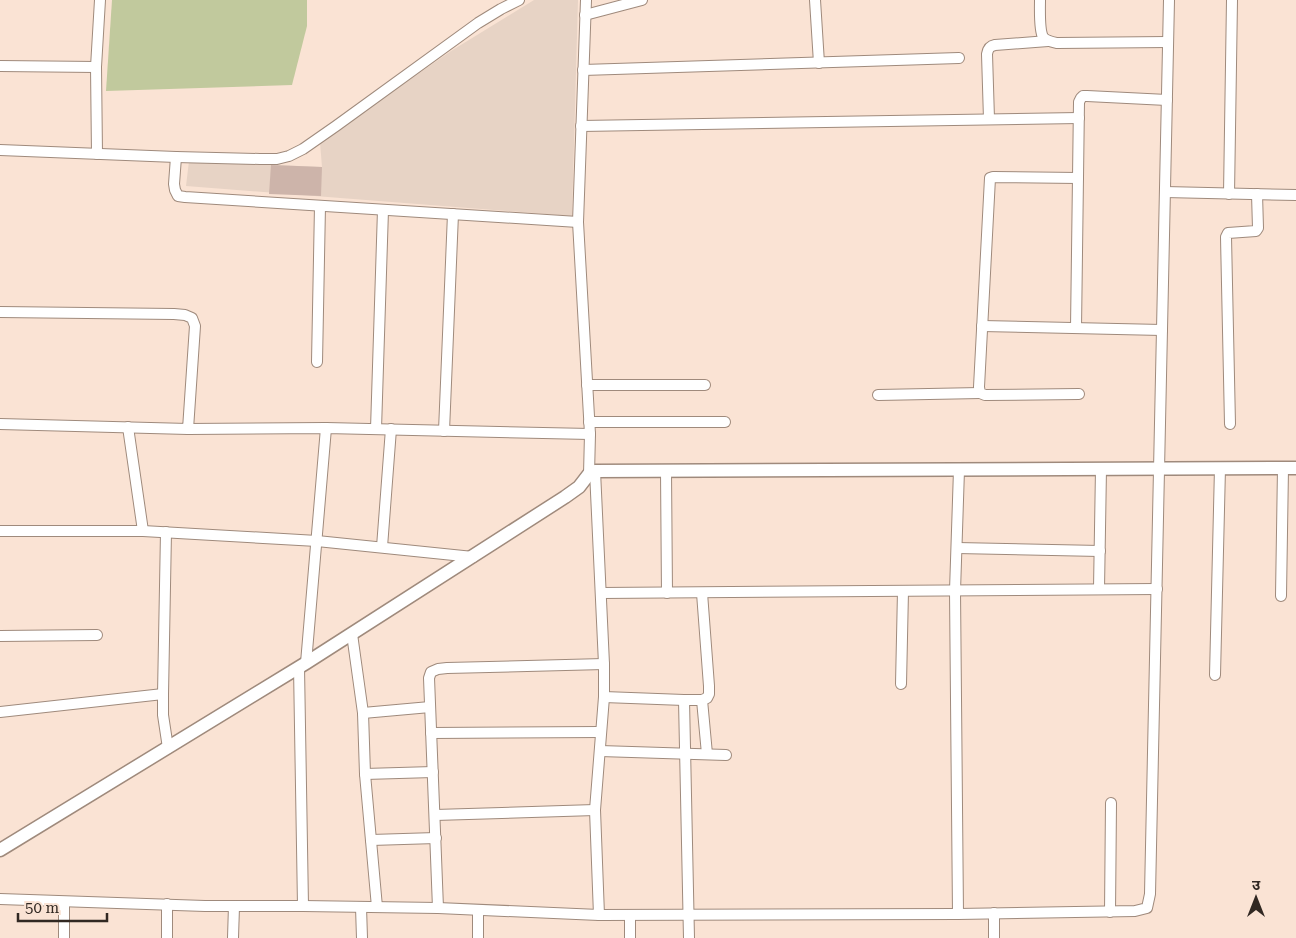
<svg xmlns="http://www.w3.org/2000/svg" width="1296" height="938" viewBox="0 0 1296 938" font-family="'Roboto Serif','Noto Sans Devanagari',serif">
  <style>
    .commercial { fill: #e7d3c5 }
    .green { fill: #c1c99d }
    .building { fill: #cdb4aa }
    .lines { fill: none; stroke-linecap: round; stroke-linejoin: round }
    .minor-casing { stroke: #9f8a7c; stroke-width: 12 }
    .tertiary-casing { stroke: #9f8a7c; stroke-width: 15 }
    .minor { stroke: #fff; stroke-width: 10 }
    .tertiary { stroke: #fff; stroke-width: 12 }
  </style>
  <rect width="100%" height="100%" fill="#fae3d4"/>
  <!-- commercial -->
  <path class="commercial" d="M 534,0 L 578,0 L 572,216 L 186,186 L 189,161 L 322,167 L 320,142 L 451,51 Z"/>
  <!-- green -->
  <path class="green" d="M 112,0 L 307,0 L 307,26 L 292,85 L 106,91 Z"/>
  <!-- building -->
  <path class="building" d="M 271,165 L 322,167 L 321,196 L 269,194 Z"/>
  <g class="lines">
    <defs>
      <g id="minor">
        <path d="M 586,0 L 578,222 L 590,434 L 589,474"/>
        <path d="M 815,0 L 819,63"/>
        <path d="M 1040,0 C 1040,8 1039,30 1043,37 C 1046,41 1052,42 1057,43 L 1168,42"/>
        <path d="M 585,15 L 642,0"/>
        <path d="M 0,66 L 96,67"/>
        <path d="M 583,70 L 959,58"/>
        <path d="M 989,119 L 987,54 C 988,48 990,46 995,45 L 1048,41"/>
        <path d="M 581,126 L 1079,118"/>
        <path d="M 0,150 L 176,157 L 260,159 L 277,159 L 289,156 L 303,149 L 336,126 L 478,23 L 501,9 L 519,0"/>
        <path d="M 97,154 L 96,67 L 100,0"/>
        <path d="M 176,157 L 174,184 L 175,190 L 178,196 L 185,197 L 578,222"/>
        <path d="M 1078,178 L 993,177 L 990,178 L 979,387 L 980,393 L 985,395 L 1079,394"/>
        <path d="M 1165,192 L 1296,195"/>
        <path d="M 1229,194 L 1232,0"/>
        <path d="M 0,312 L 174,314 L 185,315 L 192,318 L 195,326 L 188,429 L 0,424"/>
        <path d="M 982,326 L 1162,330"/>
        <path d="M 1076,328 L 1079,102 L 1081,98 L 1083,96 L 1087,96 L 1167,100"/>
        <path d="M 317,362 L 320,206"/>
        <path d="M 587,385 L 705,385"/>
        <path d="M 878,395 L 980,393"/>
        <path d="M 589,422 L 725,422"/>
        <path d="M 1230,424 L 1226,237 L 1228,233 L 1256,231 L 1258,228 L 1257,194"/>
        <path d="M 128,427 L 143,531"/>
        <path d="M 188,429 L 326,428 L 590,434"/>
        <path d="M 376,429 L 383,210"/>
        <path d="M 444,431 L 453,214"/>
        <path d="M 666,471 L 667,593"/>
        <path d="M 0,531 L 143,531 L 317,541 L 473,557"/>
        <path d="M 166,532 L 163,694 L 163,715 L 168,748"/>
        <path d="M 382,547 L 391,429"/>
        <path d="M 957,548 L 1100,551"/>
        <path d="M 1099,589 L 1101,469"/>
        <path d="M 601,593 L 1157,589"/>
        <path d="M 1281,596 L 1283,468"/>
        <path d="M 352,634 L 363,713 L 365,774 L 377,907"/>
        <path d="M 0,636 L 97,635"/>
        <path d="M 306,663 L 326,428"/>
        <path d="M 299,667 L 303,906"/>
        <path d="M 1215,675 L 1220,468"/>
        <path d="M 901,684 L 903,591"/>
        <path d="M 604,697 L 684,700 L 702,700 L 707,698 L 709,694 L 709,686 L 702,593"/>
        <path d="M 684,700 L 689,938"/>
        <path d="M 702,700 L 707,754"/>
        <path d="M 0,712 L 163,694"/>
        <path d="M 363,713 L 430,707"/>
        <path d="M 431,733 L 601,732"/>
        <path d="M 600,751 L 726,755"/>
        <path d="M 365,774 L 433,772"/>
        <path d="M 435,815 L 595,810"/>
        <path d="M 371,840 L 436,838"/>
        <path d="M 0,899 L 205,906 L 303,906 L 438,908 L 599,915 L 595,810 L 604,697 L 604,664 L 595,471"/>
        <path d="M 167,904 L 167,938"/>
        <path d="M 361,907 L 362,938"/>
        <path d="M 438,908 L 429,678 L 431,672 L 438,669 L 447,668 L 604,664"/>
        <path d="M 1110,912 L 1111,803"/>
        <path d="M 994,913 L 994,938"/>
        <path d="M 958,914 L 955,591 L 959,470"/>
        <path d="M 599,915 L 958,914 L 1135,911 L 1147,908 L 1150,894 L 1169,0"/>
        <path d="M 64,938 L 64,902"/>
        <path d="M 233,938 L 234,906"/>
        <path d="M 478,938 L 478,910"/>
        <path d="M 630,938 L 630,915"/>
      </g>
      <path id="tertiary" d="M 0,850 L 306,663 L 565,497 L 579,487 L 589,474 L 595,471 L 1296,468"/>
    </defs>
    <!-- minor casing -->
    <use href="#minor" class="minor-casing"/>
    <!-- tertiary casing -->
    <use href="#tertiary" class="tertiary-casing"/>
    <!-- minor -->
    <use href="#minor" class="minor"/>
    <!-- tertiary -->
    <use href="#tertiary" class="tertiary"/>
  </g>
  <!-- north arrow -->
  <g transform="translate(1256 898)" stroke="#fae3d4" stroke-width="4" paint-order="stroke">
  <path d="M0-4L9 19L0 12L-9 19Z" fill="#312822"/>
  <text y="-8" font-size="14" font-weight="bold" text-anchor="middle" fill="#312822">उ</text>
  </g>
  <!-- scale -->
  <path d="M18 913v8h89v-8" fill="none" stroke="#312822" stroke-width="2.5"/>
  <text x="25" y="913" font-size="15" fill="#312822" stroke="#fae3d4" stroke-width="4" paint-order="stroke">50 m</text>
</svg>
